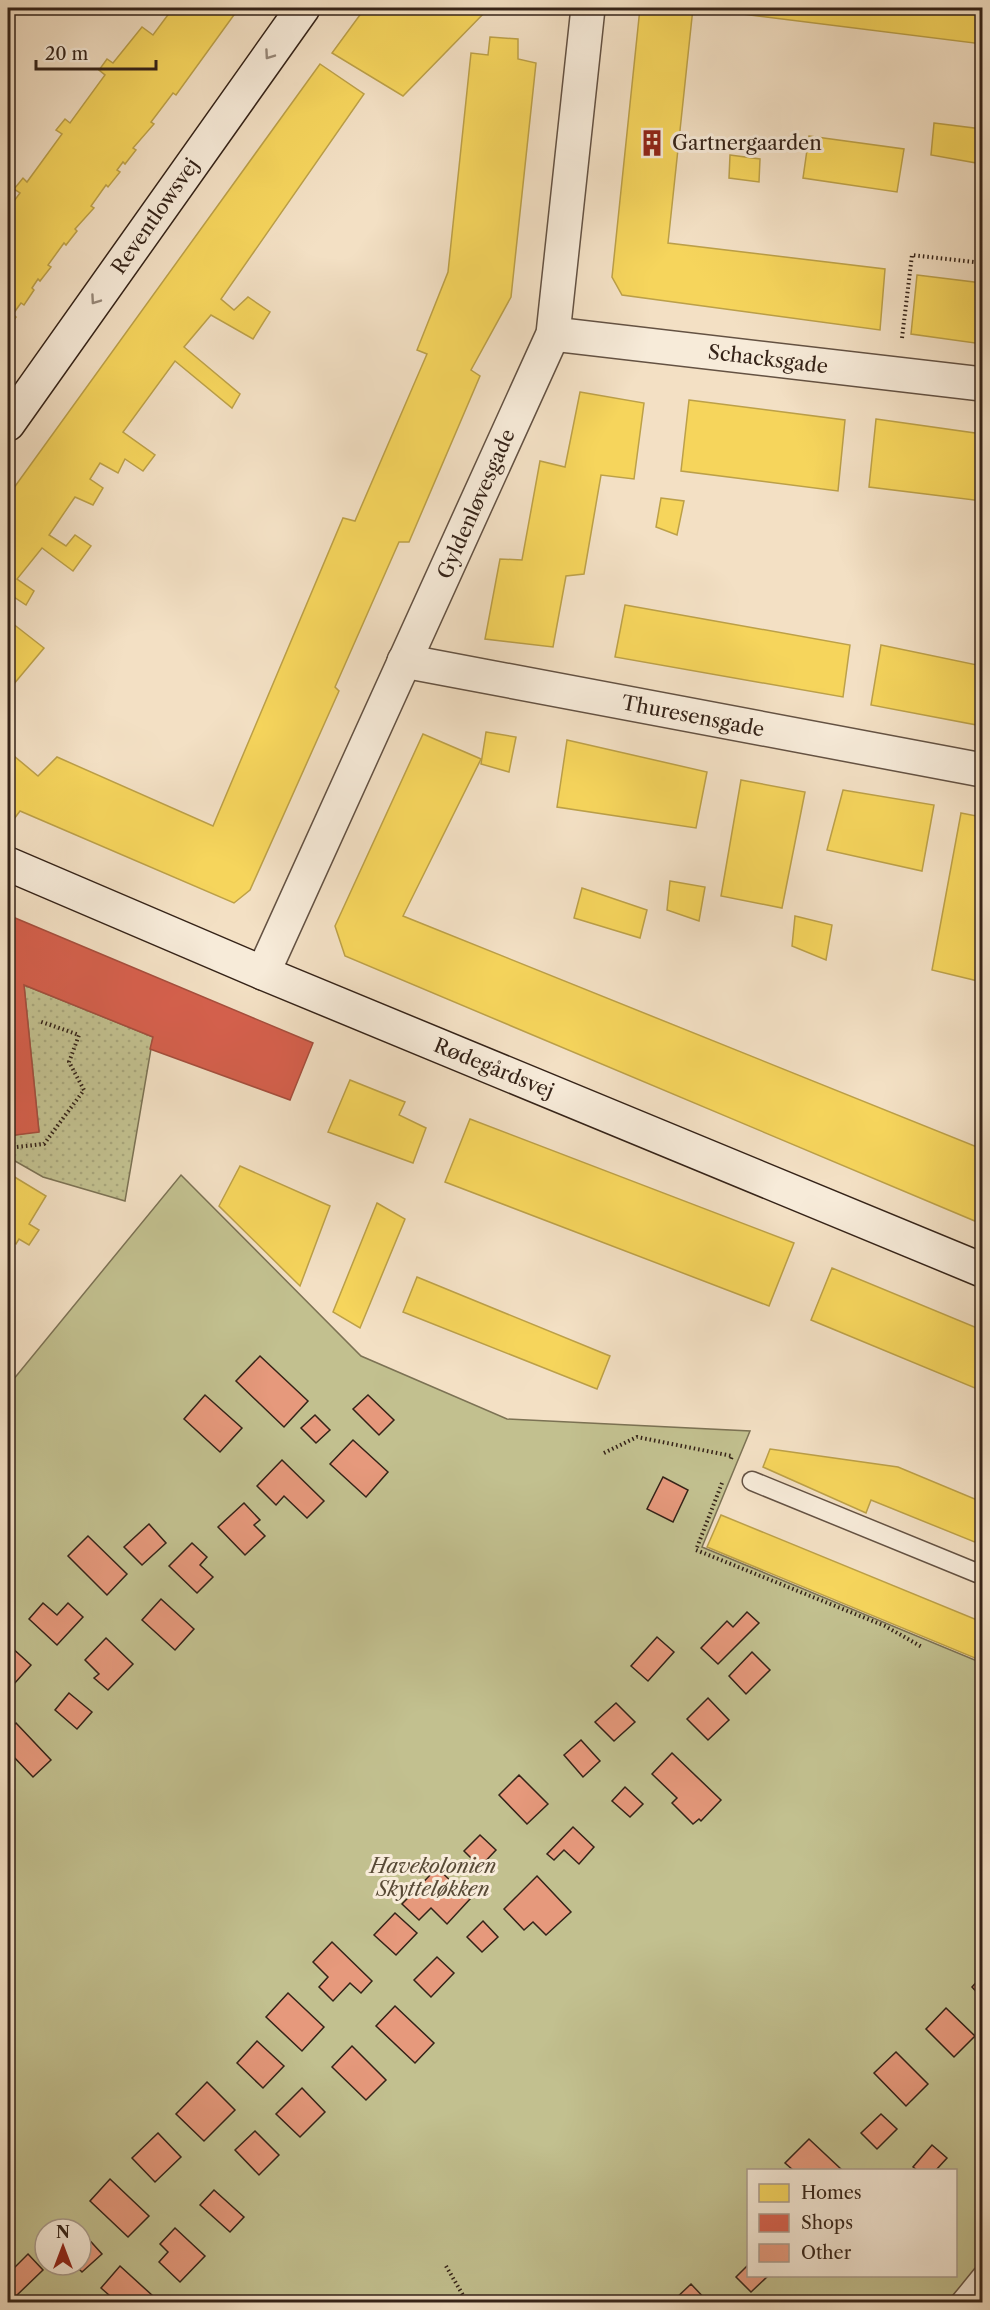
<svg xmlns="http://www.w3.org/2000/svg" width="990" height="2310" viewBox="0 0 990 2310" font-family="'Libre Caslon Text',serif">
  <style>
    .grass { fill: url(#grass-dots); stroke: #7c7254; stroke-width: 1.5 }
    .green { fill: #c2c08f; stroke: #7c7254; stroke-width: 1.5; fill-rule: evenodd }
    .homes { fill: #f6d55c; stroke: #bca048; stroke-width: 1.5 }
    .shops { fill: #d6604d; stroke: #a64e3d; stroke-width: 1.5 }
    .building { fill: #e6997c; stroke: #352318; stroke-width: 1.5 }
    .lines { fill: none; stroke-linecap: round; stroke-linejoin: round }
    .lane-casing { stroke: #645243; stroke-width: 21 }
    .street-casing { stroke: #645243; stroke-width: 36 }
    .secondary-casing { stroke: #352318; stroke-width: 36 }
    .path { stroke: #352318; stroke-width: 4; stroke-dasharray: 1.5 3; stroke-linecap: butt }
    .lane { stroke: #f7ebd9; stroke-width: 18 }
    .street { stroke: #f7ebd9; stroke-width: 33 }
    .secondary { stroke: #f7ebd9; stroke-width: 33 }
    .oneway { stroke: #968778 }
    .labels { text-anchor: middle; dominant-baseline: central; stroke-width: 6; stroke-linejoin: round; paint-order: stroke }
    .poi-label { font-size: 20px; fill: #352318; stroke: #f7ebd9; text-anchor: start }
    .street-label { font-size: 20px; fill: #352318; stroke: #f7ebd9 }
    .park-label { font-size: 20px; font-style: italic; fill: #584a36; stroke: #f7ebd9 }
  </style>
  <defs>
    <pattern id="grass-dots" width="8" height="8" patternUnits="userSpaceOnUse" patternTransform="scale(1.5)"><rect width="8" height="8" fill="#c2c08f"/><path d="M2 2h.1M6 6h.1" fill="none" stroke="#a7a57b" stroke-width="1.8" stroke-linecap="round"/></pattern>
  </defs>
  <rect width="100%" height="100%" fill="#f3e0c4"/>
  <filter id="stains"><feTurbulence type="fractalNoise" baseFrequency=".00333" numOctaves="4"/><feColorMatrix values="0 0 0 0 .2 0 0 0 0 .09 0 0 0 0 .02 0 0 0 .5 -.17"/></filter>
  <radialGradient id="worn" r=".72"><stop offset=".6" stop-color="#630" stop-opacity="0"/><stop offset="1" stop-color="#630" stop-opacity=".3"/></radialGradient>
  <!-- grass -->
  <path class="grass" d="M 24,985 L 153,1037 L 125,1201 L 43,1177 L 8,1157 L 8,1136 L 39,1131 Z"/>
  <!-- green -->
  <path class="green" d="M 181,1175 L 361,1356 L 507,1419 L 750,1431 L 702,1547 L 982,1663 L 982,2302 L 8,2302 L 8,1386 ZM 748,2170 L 956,2170 L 956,2276 L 748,2276 ZM 45,2229 L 81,2229 L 81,2265 L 45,2265 Z"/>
  <!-- homes -->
  <g class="homes">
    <path d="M 173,8 L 239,8 L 176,95 L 173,93 L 151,122 L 154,124 L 133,148 L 136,150 L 125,164 L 123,162 L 117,170 L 120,172 L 108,187 L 106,185 L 91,206 L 94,208 L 75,229 L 77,231 L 66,245 L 64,243 L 48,265 L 51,267 L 40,281 L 38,279 L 32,288 L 34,290 L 24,305 L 21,303 L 13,314 L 16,317 L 8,328 L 8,209 L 20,193 L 14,189 L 23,178 L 27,182 L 62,134 L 56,130 L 65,119 L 70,123 L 105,75 L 99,70 L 107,59 L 113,63 L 142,27 L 153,35 Z"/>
    <path d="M 365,8 L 489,8 L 403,96 L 332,53 Z"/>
    <path d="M 640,8 L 982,8 L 982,44 L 693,8 L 668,243 L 885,269 L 880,330 L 622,295 L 612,277 Z"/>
    <path d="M 490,37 L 518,39 L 518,59 L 536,63 L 511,297 L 471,370 L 480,376 L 409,542 L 399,542 L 335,687 L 339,691 L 250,890 L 234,903 L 20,811 L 11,823 L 8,820 L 8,751 L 38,776 L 57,757 L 213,826 L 343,518 L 355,521 L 427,354 L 417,350 L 448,272 L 471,53 L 488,55 Z"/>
    <path d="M 320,64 L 364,94 L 221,299 L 234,310 L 248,297 L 270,312 L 253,339 L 211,315 L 184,347 L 240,394 L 232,408 L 175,361 L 123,432 L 155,455 L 143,471 L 125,459 L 118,473 L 100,463 L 90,479 L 103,488 L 93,505 L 75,497 L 49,535 L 66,546 L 75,535 L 91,546 L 73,571 L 42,548 L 17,579 L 34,591 L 26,605 L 8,593 L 8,496 Z"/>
    <path d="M 934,123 L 982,129 L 982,164 L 931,155 Z"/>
    <path d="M 809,136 L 904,149 L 897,192 L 803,178 Z"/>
    <path d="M 730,155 L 760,159 L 759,182 L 729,178 Z"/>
    <path d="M 917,275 L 982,283 L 982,344 L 911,334 Z"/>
    <path d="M 580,392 L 644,403 L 634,479 L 601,475 L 584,574 L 566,576 L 553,647 L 485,639 L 500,559 L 522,560 L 540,461 L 565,467 Z"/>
    <path d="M 689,400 L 845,420 L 838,491 L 681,471 Z"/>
    <path d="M 876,419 L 982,434 L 982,501 L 869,487 Z"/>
    <path d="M 661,498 L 684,501 L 677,535 L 656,527 Z"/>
    <path d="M 625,605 L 850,645 L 843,697 L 615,657 Z"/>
    <path d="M 12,623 L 44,648 L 8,691 L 8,629 Z"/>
    <path d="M 881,645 L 982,666 L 982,726 L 871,705 Z"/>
    <path d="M 486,732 L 516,737 L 509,772 L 481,764 Z"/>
    <path d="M 423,734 L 481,759 L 403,916 L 982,1149 L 982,1224 L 345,956 L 335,926 Z"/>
    <path d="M 567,740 L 707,772 L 696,828 L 557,807 Z"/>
    <path d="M 741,780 L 805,792 L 782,908 L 721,896 Z"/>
    <path d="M 843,790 L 934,805 L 922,871 L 827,850 Z"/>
    <path d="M 961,813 L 982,817 L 982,982 L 932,970 Z"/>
    <path d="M 670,881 L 705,887 L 699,921 L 667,910 Z"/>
    <path d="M 582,888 L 647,910 L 640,938 L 574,918 Z"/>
    <path d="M 795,916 L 832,925 L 826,960 L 792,946 Z"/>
    <path d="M 350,1080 L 405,1102 L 399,1115 L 426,1128 L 413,1163 L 328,1132 Z"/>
    <path d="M 470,1119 L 794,1243 L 769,1306 L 445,1182 Z"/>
    <path d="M 240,1166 L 330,1206 L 300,1286 L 219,1206 Z"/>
    <path d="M 8,1173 L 46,1196 L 29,1224 L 39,1230 L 29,1245 L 19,1239 L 16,1244 L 8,1238 Z"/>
    <path d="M 377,1203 L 405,1219 L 360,1328 L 333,1312 Z"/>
    <path d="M 832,1268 L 982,1330 L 982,1391 L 811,1320 Z"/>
    <path d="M 417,1277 L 610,1356 L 597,1389 L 403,1312 Z"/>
    <path d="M 770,1449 L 898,1467 L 982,1502 L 982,1545 L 871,1500 L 866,1513 L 763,1467 Z"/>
    <path d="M 721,1515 L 982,1622 L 982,1661 L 707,1547 Z"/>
  </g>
  <!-- shops -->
  <path class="shops" d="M 8,915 L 313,1043 L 290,1100 L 150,1049 L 153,1037 L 24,985 L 39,1132 L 8,1136 Z"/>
  <!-- building -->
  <g class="building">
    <path d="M 260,1356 L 308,1401 L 284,1427 L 236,1381 Z"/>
    <path d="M 205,1395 L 242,1428 L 220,1452 L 184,1419 Z"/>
    <path d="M 368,1395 L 394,1420 L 379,1435 L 353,1409 Z"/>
    <path d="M 315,1415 L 330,1430 L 316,1443 L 301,1428 Z"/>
    <path d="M 353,1440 L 388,1472 L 366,1497 L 330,1464 Z"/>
    <path d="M 282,1460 L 324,1501 L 307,1518 L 284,1496 L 276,1505 L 257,1486 Z"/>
    <path d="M 663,1477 L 688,1490 L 673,1522 L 647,1509 Z"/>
    <path d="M 244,1503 L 260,1520 L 254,1525 L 265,1536 L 245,1555 L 218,1527 Z"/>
    <path d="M 149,1524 L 166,1543 L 142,1565 L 124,1547 Z"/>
    <path d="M 88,1536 L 127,1574 L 107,1595 L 68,1556 Z"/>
    <path d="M 192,1543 L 207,1557 L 200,1565 L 213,1577 L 197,1593 L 169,1566 Z"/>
    <path d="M 161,1599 L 194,1629 L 175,1650 L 142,1620 Z"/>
    <path d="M 43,1603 L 57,1615 L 68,1603 L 83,1617 L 57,1645 L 29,1619 Z"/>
    <path d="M 747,1612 L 759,1623 L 718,1664 L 701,1648 L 727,1621 L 733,1627 Z"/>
    <path d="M 657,1637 L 674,1652 L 648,1681 L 631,1666 Z"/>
    <path d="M 106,1638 L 133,1664 L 108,1690 L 94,1678 L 99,1674 L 85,1660 Z"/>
    <path d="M 10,1646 L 31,1665 L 14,1684 L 8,1678 L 8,1649 Z"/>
    <path d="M 752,1652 L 770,1670 L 746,1694 L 729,1676 Z"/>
    <path d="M 69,1693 L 92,1712 L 77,1729 L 55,1710 Z"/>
    <path d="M 708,1698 L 729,1720 L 708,1740 L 687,1719 Z"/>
    <path d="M 616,1703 L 635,1722 L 614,1741 L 595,1722 Z"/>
    <path d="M 16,1723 L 51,1760 L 33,1777 L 10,1753 L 8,1756 L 8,1731 Z"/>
    <path d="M 581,1740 L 600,1761 L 583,1777 L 564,1755 Z"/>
    <path d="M 672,1753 L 721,1800 L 701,1821 L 699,1819 L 693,1824 L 672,1803 L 677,1798 L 652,1774 Z"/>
    <path d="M 519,1775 L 548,1804 L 527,1824 L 499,1795 Z"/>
    <path d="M 625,1787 L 643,1804 L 630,1817 L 612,1801 Z"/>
    <path d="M 573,1827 L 594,1847 L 579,1864 L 564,1850 L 554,1860 L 547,1854 Z"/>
    <path d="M 480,1835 L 496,1850 L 480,1867 L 464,1851 Z"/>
    <path d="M 437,1868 L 470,1899 L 447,1924 L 431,1908 L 419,1920 L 402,1904 Z"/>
    <path d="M 537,1876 L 571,1912 L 546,1935 L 533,1922 L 524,1930 L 504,1909 Z"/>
    <path d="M 395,1913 L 417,1933 L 396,1955 L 374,1935 Z"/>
    <path d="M 483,1921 L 498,1937 L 482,1952 L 467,1937 Z"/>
    <path d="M 332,1942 L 372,1981 L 361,1993 L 350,1983 L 333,2001 L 319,1987 L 328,1977 L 313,1962 Z"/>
    <path d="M 437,1957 L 454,1973 L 431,1997 L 414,1980 Z"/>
    <path d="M 982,1976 L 982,1998 L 972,1987 Z"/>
    <path d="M 288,1993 L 324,2027 L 302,2051 L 266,2017 Z"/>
    <path d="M 395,2006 L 434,2043 L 415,2063 L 376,2026 Z"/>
    <path d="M 946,2008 L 975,2036 L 954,2057 L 926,2029 Z"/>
    <path d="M 257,2041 L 284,2066 L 263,2088 L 237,2063 Z"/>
    <path d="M 352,2046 L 386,2080 L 366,2100 L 332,2067 Z"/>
    <path d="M 896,2052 L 928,2084 L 906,2106 L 874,2073 Z"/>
    <path d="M 207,2082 L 235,2110 L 204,2141 L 176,2114 Z"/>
    <path d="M 302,2088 L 325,2112 L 300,2137 L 276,2114 Z"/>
    <path d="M 881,2114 L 897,2129 L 877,2149 L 861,2133 Z"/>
    <path d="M 255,2131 L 279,2155 L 259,2175 L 235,2150 Z"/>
    <path d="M 158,2133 L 181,2157 L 155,2182 L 132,2158 Z"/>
    <path d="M 809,2139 L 842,2170 L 793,2170 L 785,2163 Z"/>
    <path d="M 932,2145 L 947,2158 L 936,2170 L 917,2170 L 913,2167 Z"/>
    <path d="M 110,2179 L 149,2216 L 128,2237 L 90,2201 Z"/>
    <path d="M 214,2190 L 244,2217 L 230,2232 L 200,2205 Z"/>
    <path d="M 175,2228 L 205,2256 L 180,2282 L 159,2262 L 168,2252 L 160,2244 Z"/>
    <path d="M 84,2234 L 102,2254 L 82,2272 L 75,2265 L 81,2265 L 81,2236 Z"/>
    <path d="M 28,2254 L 43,2270 L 16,2296 L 8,2288 L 8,2274 Z"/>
    <path d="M 748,2265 L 748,2276 L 768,2276 L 751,2292 L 736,2277 Z"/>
    <path d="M 120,2266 L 153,2296 L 147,2302 L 117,2302 L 101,2288 Z"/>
    <path d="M 691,2284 L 708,2302 L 672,2302 Z"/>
  </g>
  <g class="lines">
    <defs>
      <g id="lane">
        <path d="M 752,1481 L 982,1575"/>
        <path d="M 960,2302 L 982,2275"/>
      </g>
      <g id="street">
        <path d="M 553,334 L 982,384"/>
        <path d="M 404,661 L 982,770"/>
        <path d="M 263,973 L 553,334 L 588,8"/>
      </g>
      <g id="secondary">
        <path d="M 8,424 L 303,8"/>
        <path d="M 8,864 L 263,973 L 982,1270"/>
      </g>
    </defs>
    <!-- lane casing -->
    <use href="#lane" class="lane-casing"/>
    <!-- street casing -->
    <use href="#street" class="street-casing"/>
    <!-- secondary casing -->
    <use href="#secondary" class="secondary-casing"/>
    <!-- path -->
    <g class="path">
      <path d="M 902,338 L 912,255 L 982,263"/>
      <path d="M 8,1148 L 44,1144 L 84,1090 L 69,1062 L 79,1035 L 39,1021"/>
      <path d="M 604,1453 L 637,1437 L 732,1456 L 731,1459"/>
      <path d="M 722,1483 L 696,1550 L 885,1626 L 922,1647"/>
      <path d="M 446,2266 L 467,2302"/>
    </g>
    <!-- lane -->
    <use href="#lane" class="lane"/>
    <!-- street -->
    <use href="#street" class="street"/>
    <!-- secondary -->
    <use href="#secondary" class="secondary"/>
  </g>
  <!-- one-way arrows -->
  <defs><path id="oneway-chevron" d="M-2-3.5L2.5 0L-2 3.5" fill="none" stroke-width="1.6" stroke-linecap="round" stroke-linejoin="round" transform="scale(1.5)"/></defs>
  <g class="oneway">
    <use href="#oneway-chevron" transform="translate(269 55) rotate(125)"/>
    <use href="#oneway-chevron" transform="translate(95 300) rotate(125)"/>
  </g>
  <!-- icons -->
  <defs>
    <symbol id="building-bare" viewBox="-9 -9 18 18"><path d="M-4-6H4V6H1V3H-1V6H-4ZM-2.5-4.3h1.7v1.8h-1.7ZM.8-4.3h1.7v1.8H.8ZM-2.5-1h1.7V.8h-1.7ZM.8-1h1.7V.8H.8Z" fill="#8f2418" stroke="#f7ebd9" stroke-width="2.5" paint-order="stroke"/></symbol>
  </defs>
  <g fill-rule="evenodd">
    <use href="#building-bare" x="633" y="124" width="38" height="38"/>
  </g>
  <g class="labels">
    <!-- poi labels -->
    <g class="poi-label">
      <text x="672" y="143">Gartnergaarden</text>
    </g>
    <!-- street labels -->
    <g class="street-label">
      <text transform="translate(155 216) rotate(-55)">Reventlowsvej</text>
      <text transform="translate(768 359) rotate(7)">Schacksgade</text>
      <text transform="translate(476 504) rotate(-66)">Gyldenløvesgade</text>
      <text transform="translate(693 716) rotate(11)">Thuresensgade</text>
      <text transform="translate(494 1068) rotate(22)">Rødegårdsvej</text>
    </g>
    <!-- park labels -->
    <g class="park-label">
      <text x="433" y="1866">Havekolonien<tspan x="433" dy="23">Skytteløkken</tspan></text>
    </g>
  </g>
  <!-- margin -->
  <rect width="990" height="2310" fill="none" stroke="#f3e0c4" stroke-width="30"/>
  <rect x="9" y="9" width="972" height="2292" fill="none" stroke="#352318" stroke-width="3"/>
  <rect x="15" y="15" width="960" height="2280" fill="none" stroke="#352318" stroke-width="1.5"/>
  <!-- legend -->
  <rect x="747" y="2169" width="210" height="108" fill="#f7ebd9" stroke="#a99b8c" stroke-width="1.5"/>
  <rect x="759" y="2184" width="30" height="18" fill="#f6d55c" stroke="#a99b8c" stroke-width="1.5"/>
  <text x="801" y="2199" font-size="18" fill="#352318">Homes</text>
  <rect x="759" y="2214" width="30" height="18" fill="#d6604d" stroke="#a99b8c" stroke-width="1.5"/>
  <text x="801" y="2229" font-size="18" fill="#352318">Shops</text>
  <rect x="759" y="2244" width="30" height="18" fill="#e6997c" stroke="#a99b8c" stroke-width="1.5"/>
  <text x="801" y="2259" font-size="18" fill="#352318">Other</text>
  <!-- north arrow -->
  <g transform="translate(63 2247)"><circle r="28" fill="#f7ebd9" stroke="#a99b8c" stroke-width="1.5"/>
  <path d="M0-4.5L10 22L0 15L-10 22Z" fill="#8f2418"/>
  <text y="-9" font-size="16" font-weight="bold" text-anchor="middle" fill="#352318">N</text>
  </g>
  <!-- scale -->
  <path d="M36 60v9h120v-9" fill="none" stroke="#352318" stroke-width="3"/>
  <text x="45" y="60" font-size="18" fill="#352318" stroke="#f7ebd9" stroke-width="4.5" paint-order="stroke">20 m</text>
  <rect width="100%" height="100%" filter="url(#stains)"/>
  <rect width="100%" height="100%" fill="url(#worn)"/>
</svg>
